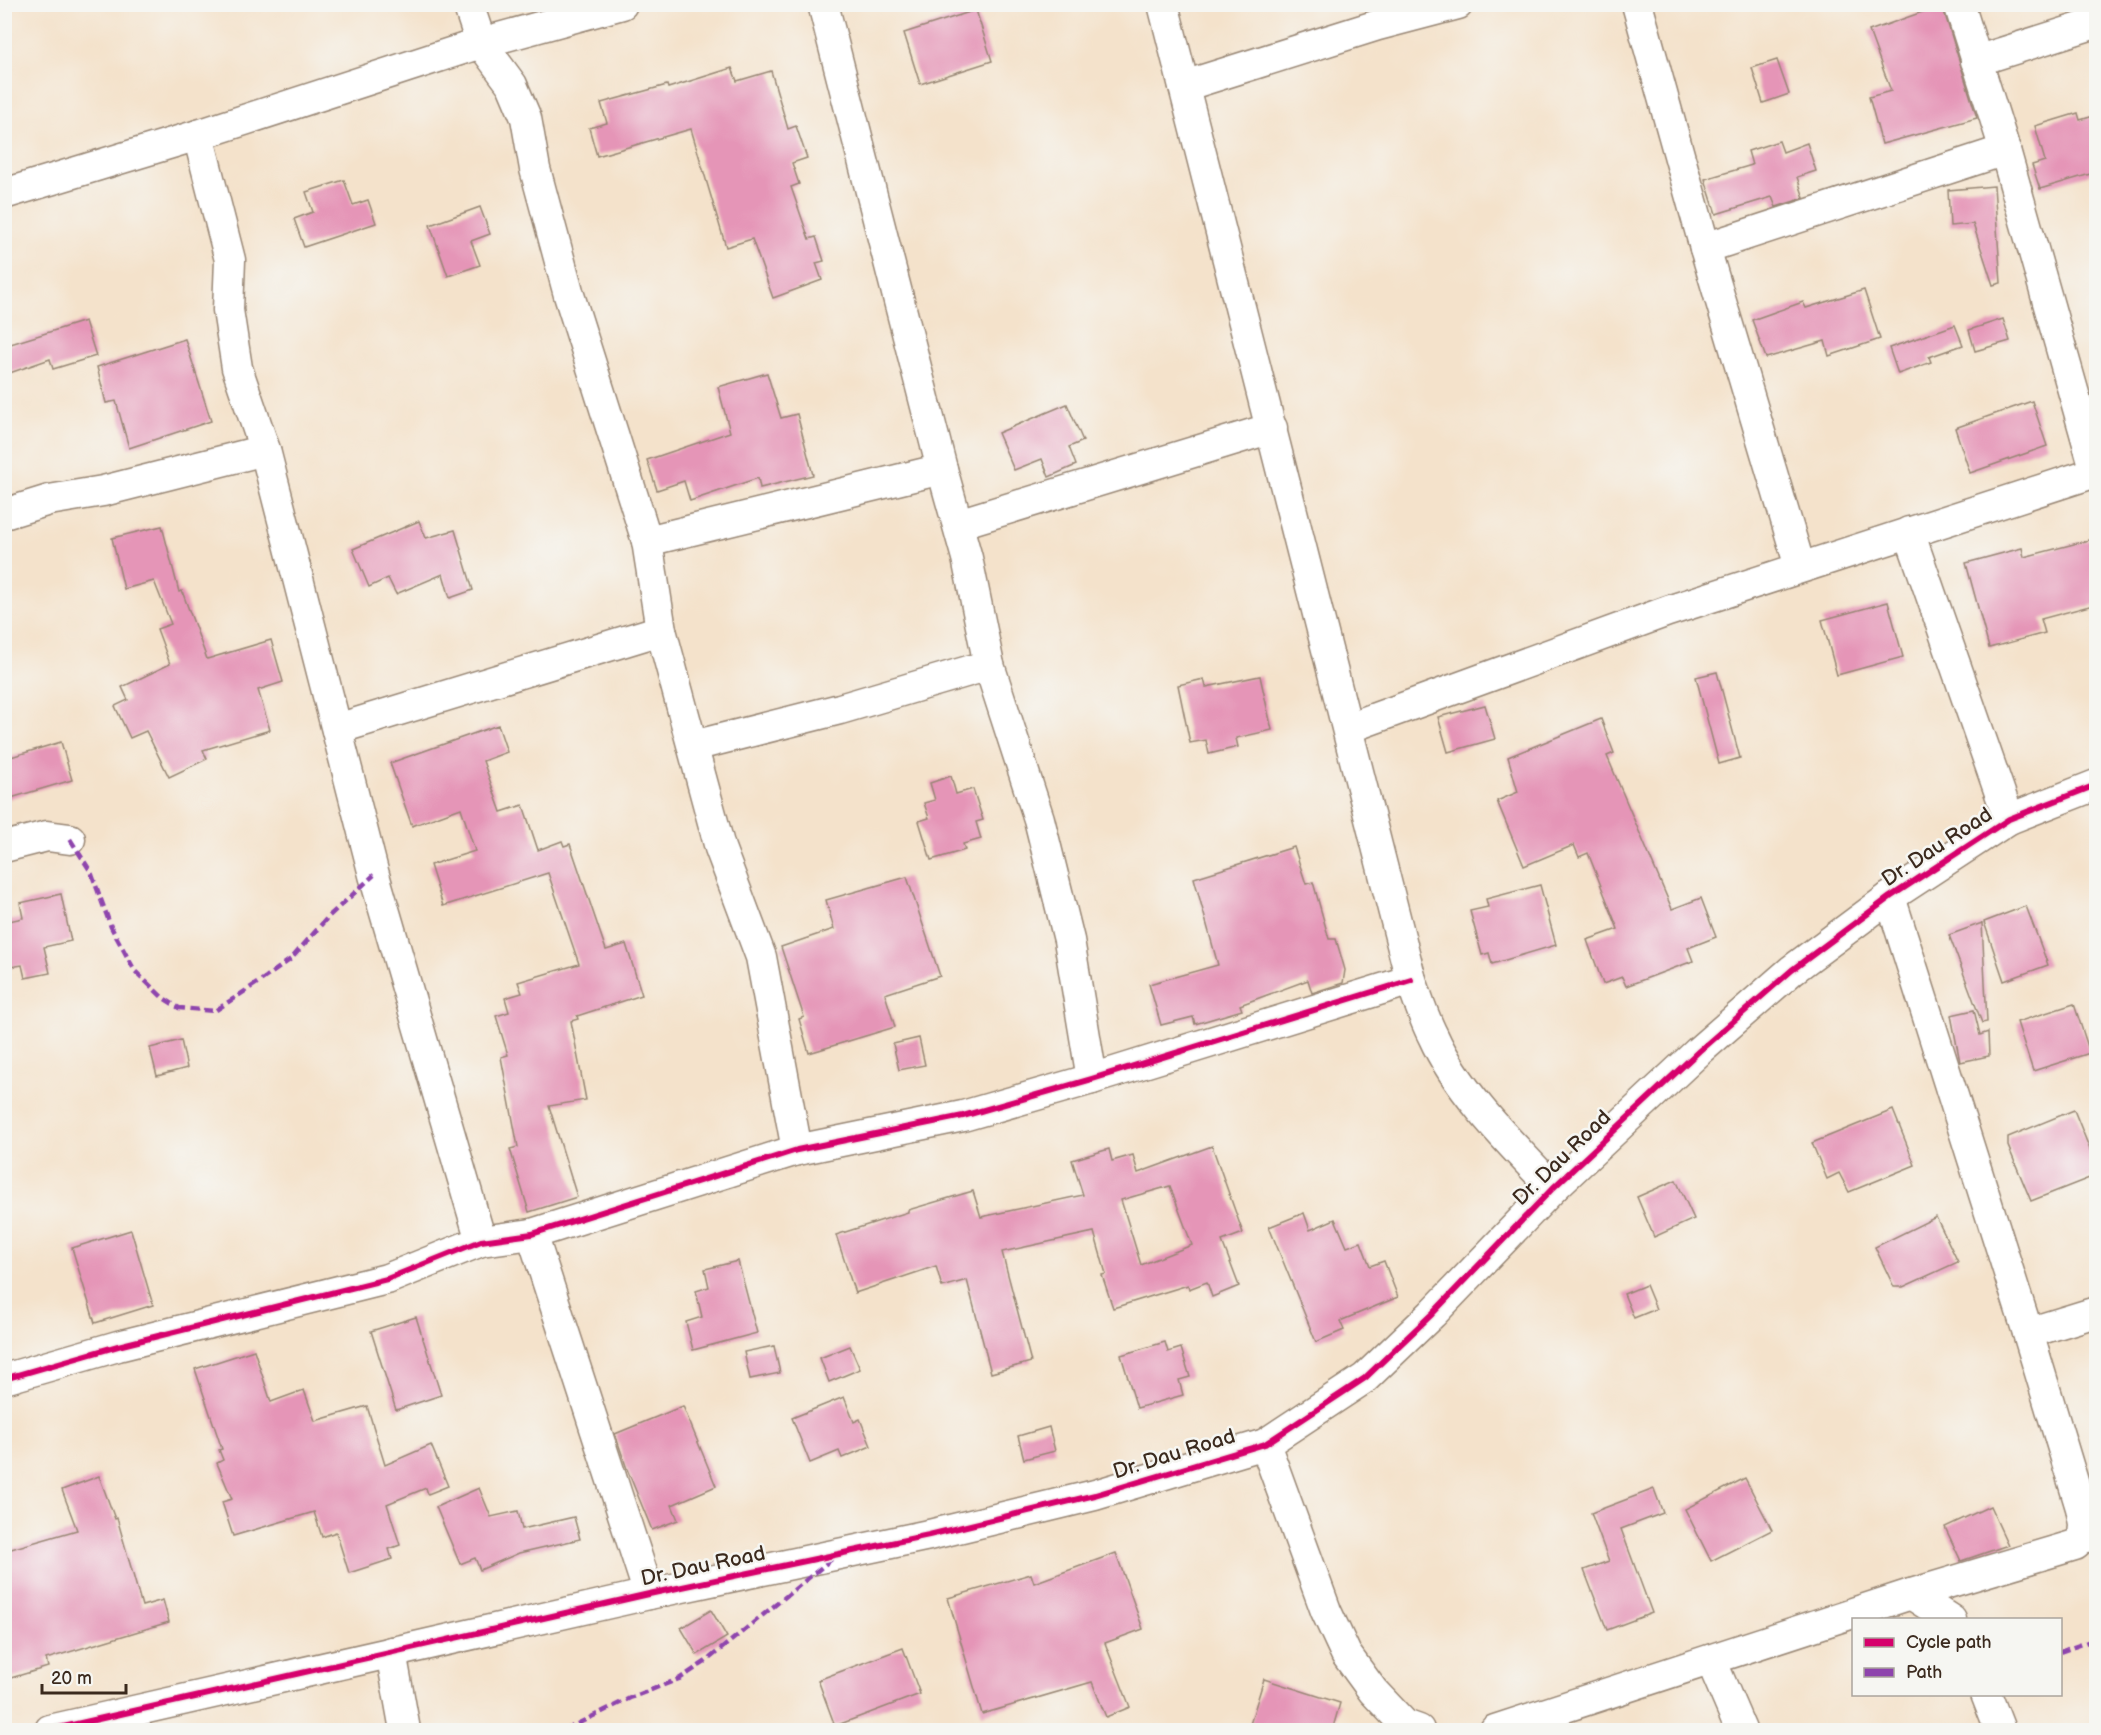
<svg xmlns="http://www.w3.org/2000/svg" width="2101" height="1735" viewBox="0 0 2101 1735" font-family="'Balsamiq Sans',sans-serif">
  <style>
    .building { fill: #e595b7; fill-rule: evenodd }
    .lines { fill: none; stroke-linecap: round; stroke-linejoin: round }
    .minor-casing { stroke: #988674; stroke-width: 33 }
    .minor { stroke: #fff; stroke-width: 30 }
    .quiet { stroke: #8e44ad; stroke-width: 4.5; stroke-dasharray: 9 4.5; stroke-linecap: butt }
    .cycleway-casing { stroke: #f6f6f2; stroke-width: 10 }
    .cycleway { stroke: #d6006c; stroke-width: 6 }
    .labels { text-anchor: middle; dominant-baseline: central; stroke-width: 5; stroke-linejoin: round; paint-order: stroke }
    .street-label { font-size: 21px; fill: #3b2a1e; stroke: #f6f6f2 }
  </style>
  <rect width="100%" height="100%" fill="#f6f6f2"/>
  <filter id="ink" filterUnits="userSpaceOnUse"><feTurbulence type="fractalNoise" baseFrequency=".0167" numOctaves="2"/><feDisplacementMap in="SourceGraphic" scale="12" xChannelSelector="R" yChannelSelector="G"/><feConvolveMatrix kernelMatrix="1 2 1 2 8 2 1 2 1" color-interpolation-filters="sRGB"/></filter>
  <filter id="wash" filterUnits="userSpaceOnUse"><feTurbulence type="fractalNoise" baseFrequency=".008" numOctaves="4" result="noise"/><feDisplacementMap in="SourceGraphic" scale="24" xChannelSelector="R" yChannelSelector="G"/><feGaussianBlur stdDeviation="1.35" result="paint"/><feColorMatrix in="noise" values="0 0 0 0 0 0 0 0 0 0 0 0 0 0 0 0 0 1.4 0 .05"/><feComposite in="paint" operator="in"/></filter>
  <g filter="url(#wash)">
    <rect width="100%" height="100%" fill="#f4e2cb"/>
    <g id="blocks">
      <!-- building -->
      <g class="building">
        <path d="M 1942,5 L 1977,118 L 1882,144 L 1869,97 L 1891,91 L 1869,31 Z"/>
        <path d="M 976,10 L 992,61 L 920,84 L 904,33 Z"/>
        <path d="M 1777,60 L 1789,94 L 1763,103 L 1752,68 Z"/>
        <path d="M 732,68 L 737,81 L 771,71 L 788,129 L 796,126 L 807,158 L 792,163 L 799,184 L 791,187 L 809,239 L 816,237 L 824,261 L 816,263 L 822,280 L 773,298 L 752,239 L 726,247 L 691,129 L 597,156 L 589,128 L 607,123 L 601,103 L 667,85 L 668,88 Z"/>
        <path d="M 2078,113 L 2080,120 L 2097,115 L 2097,172 L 2040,189 L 2032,165 L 2045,161 L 2035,126 Z"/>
        <path d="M 1779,141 L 1783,152 L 1807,143 L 1816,171 L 1797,177 L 1804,198 L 1776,207 L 1772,197 L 1716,214 L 1705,179 L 1752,165 L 1748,151 Z"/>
        <path d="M 344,180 L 353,205 L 368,200 L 376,223 L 304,247 L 294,219 L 313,212 L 306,192 Z"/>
        <path d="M 1994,186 L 2001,283 L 1993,285 L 1973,224 L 1950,226 L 1948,190 Z"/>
        <path d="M 480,207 L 490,234 L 471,241 L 480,265 L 448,276 L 430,225 Z"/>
        <path d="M 1864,290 L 1880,339 L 1829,356 L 1825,341 L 1766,358 L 1752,320 L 1803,302 L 1806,308 Z"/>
        <path d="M 2003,319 L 2010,341 L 1975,351 L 1969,330 Z"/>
        <path d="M 85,321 L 96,356 L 53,369 L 50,359 L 4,375 L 4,346 Z"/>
        <path d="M 1955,325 L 1963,345 L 1929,357 L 1931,362 L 1898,374 L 1889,348 Z"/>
        <path d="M 185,339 L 211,421 L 129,448 L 116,401 L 106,403 L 97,367 Z"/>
        <path d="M 767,373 L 781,418 L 797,414 L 813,475 L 760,488 L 758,478 L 690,501 L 684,481 L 657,490 L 647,460 L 730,432 L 718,387 Z"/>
        <path d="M 2032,401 L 2047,446 L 1970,473 L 1955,428 Z"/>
        <path d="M 1067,404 L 1083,441 L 1069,447 L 1076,465 L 1049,477 L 1042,459 L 1014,470 L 998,433 Z"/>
        <path d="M 419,521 L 426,538 L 455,530 L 473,590 L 450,598 L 443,574 L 396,594 L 388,578 L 369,587 L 353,549 Z"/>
        <path d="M 162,526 L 179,592 L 182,591 L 207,659 L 271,640 L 283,682 L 258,690 L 270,730 L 203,750 L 207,759 L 169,777 L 146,731 L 130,738 L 115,706 L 128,700 L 122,687 L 170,664 L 157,629 L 171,624 L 154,581 L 124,589 L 112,538 Z"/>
        <path d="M 2097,538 L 2097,604 L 2041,619 L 2045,633 L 1989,648 L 1966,563 L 2022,548 L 2024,557 Z"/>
        <path d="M 1888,602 L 1903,657 L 1837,675 L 1822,620 Z"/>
        <path d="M 1717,672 L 1740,758 L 1719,764 L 1696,677 Z"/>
        <path d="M 1260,676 L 1272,730 L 1236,738 L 1238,747 L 1209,754 L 1206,740 L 1190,743 L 1178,685 L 1204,679 L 1206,687 Z"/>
        <path d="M 1485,705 L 1495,739 L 1448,752 L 1438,717 Z"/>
        <path d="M 1601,719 L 1614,753 L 1607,756 L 1672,909 L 1701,898 L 1716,937 L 1688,948 L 1693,961 L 1626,986 L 1622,977 L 1603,984 L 1587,940 L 1618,929 L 1588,853 L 1579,857 L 1574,845 L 1524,866 L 1497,801 L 1518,792 L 1508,757 Z"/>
        <path d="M 498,725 L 507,752 L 483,761 L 501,812 L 523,805 L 538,850 L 562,841 L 564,846 L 570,844 L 606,950 L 626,944 L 642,995 L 577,1016 L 578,1019 L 571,1021 L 586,1100 L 549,1106 L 577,1197 L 529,1212 L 510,1149 L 518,1147 L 501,1057 L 508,1055 L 496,1016 L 509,1012 L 505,998 L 522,993 L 518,982 L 579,964 L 548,873 L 443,906 L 430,865 L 475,851 L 461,808 L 412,826 L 390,763 Z"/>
        <path d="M 61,742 L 72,780 L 4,800 L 4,759 Z"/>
        <path d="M 951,776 L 956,794 L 973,789 L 983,820 L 976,822 L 981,839 L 963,844 L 965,850 L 931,860 L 919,821 L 929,818 L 924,803 L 935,800 L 930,783 Z"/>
        <path d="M 1294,847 L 1306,884 L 1313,882 L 1329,939 L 1336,939 L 1345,970 L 1343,983 L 1312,993 L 1308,980 L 1240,1005 L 1242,1010 L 1195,1024 L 1193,1017 L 1161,1025 L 1149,984 L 1218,965 L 1194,878 Z"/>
        <path d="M 907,877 L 940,976 L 885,994 L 895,1027 L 809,1053 L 799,1019 L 804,1017 L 781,947 L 834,929 L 826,900 Z"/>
        <path d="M 1540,885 L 1556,945 L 1492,964 L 1489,953 L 1482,955 L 1470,911 L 1488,907 L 1486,899 Z"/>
        <path d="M 61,894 L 71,941 L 44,947 L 50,973 L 25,978 L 22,965 L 4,968 L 4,922 L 23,918 L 20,903 Z"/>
        <path d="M 2026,906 L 2048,965 L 2004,981 L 1984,922 Z"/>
        <path d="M 1982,923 L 1987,1022 L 1982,1023 L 1949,935 Z"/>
        <path d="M 2074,1004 L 2090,1053 L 2033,1071 L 2017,1022 Z"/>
        <path d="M 1974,1010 L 1980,1035 L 1988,1032 L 1989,1056 L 1960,1062 L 1951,1015 Z"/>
        <path d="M 919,1038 L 925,1065 L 899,1070 L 893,1044 Z"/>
        <path d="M 181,1040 L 187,1068 L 157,1076 L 150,1048 Z"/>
        <path d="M 1893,1110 L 1915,1165 L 1849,1192 L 1839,1173 L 1827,1179 L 1812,1143 Z"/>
        <path d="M 2074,1110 L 2097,1167 L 2097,1175 L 2031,1201 L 2008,1146 L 2008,1137 Z"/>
        <path d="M 1212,1146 L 1243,1233 L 1222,1241 L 1239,1286 L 1212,1297 L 1207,1282 L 1189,1289 L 1188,1285 L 1113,1308 L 1102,1275 L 1106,1274 L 1094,1232 L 1002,1252 L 1031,1362 L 991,1373 L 967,1280 L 942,1287 L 936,1266 L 855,1293 L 836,1235 L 908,1212 L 908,1210 L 973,1191 L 981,1217 L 1083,1195 L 1072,1160 L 1109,1149 L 1112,1161 L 1133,1155 L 1138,1173 ZM 1170,1186 L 1192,1245 L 1141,1265 L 1121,1200 Z"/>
        <path d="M 1676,1180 L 1694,1219 L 1654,1237 L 1637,1197 Z"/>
        <path d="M 1304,1213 L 1310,1230 L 1335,1219 L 1347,1247 L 1361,1242 L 1370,1266 L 1384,1261 L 1398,1297 L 1340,1321 L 1344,1330 L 1316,1342 L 1269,1227 Z"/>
        <path d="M 1936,1217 L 1958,1262 L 1903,1287 L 1894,1287 L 1875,1247 Z"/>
        <path d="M 131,1230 L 153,1305 L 95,1323 L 72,1248 Z"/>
        <path d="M 738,1261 L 757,1333 L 693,1350 L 686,1322 L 702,1317 L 696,1291 L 709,1287 L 705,1269 Z"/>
        <path d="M 1646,1285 L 1656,1309 L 1634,1318 L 1624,1294 Z"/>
        <path d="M 416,1317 L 441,1395 L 396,1410 L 371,1331 Z"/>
        <path d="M 1165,1342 L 1168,1352 L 1181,1348 L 1190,1377 L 1179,1380 L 1183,1395 L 1137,1408 L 1121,1355 Z"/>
        <path d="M 774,1346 L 780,1373 L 750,1379 L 744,1352 Z"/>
        <path d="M 850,1346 L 860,1369 L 829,1382 L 820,1358 Z"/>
        <path d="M 254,1350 L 271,1402 L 304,1390 L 315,1421 L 367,1406 L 385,1465 L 431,1445 L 448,1486 L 428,1494 L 426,1488 L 387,1504 L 400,1545 L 389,1549 L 392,1559 L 349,1573 L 336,1532 L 322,1537 L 314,1512 L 233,1536 L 222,1502 L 232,1499 L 217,1463 L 223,1460 L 219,1450 L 222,1449 L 195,1369 Z"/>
        <path d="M 844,1397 L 854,1422 L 860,1419 L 871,1446 L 842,1458 L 839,1451 L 810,1463 L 792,1418 Z"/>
        <path d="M 683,1406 L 716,1486 L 672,1505 L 678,1520 L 652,1530 L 627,1469 L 615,1434 Z"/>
        <path d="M 1049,1427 L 1055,1451 L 1024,1459 L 1018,1436 Z"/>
        <path d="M 99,1476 L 115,1519 L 117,1518 L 142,1606 L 163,1600 L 169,1622 L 46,1659 L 48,1667 L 4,1680 L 4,1551 L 77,1530 L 62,1490 Z"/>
        <path d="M 1745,1478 L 1772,1530 L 1711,1561 L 1685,1509 Z"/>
        <path d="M 479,1488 L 491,1517 L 518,1511 L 522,1529 L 574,1517 L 580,1539 L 519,1553 L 480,1570 L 475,1558 L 460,1564 L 436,1507 Z"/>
        <path d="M 1654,1489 L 1663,1513 L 1621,1529 L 1652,1613 L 1607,1630 L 1584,1570 L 1609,1561 L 1591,1513 Z"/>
        <path d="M 1990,1506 L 2008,1545 L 1961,1561 L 1945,1527 Z"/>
        <path d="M 1116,1553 L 1143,1629 L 1105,1643 L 1130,1707 L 1106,1717 L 1092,1682 L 982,1714 L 948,1598 L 1031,1574 L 1034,1583 Z"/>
        <path d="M 711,1610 L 727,1637 L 697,1655 L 681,1628 Z"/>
        <path d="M 903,1648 L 920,1694 L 835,1726 L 818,1680 Z"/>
        <path d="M 1264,1679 L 1340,1703 L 1332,1731 L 1248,1731 Z"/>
      </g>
    </g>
  </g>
  <g filter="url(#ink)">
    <use href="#blocks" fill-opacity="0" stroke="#988674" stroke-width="1.5"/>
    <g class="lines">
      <defs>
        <g id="minor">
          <path d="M 468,4 L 481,43 L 512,85 L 526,118 L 535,169 L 569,295 L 647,541 L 661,630 L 720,848 L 761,957 L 797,1150"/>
          <path d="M 823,4 L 942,469 L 967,558 L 989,665 L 1039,819 L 1069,940 L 1092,1079"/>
          <path d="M 1163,4 L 1411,980 C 1418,999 1424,1019 1433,1036 C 1458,1092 1511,1144 1553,1188"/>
          <path d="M 1637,4 L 1705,248 L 1800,567"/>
          <path d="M 1959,4 L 2005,150 L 2096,472"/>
          <path d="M 1976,61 L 2096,23"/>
          <path d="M 1184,86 L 1378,25 L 1458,4"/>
          <path d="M 198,135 L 230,260 L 228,310 L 237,368 L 265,450 L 374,875 L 481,1241"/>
          <path d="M 4,194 L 198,135 L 481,43 L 622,4"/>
          <path d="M 1705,248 L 2005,150"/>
          <path d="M 4,514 L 49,500 L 103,491 L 265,450"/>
          <path d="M 958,524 L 1272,428"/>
          <path d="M 1909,532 L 2009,819"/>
          <path d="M 647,541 L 942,469"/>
          <path d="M 1348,728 L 1668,611 L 2096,472"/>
          <path d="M 337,729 L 661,630"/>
          <path d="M 693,746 L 840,709 L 989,665"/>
          <path d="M 4,847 L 47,836 L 70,839"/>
          <path d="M 532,1234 L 649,1594"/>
          <path d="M 2028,1333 L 2096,1312"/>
          <path d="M 4,1379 L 118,1346 L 387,1279 L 481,1241 L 532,1234 L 797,1150 L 963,1116 L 1092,1079 L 1411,980"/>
          <path d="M 1265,1444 L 1326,1611 L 1346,1654 L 1373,1691 L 1405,1725 L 1419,1730"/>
          <path d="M 1911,1594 L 1951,1620"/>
          <path d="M 391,1652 L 405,1730"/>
          <path d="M 1711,1660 L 1741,1730"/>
          <path d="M 1986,1694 L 2000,1730"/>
          <path d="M 50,1730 L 649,1594 L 929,1535 L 1095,1495 L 1265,1444 L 1365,1378 L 1432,1314 L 1553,1188 L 1699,1051 L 1792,970 L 1890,897 L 2009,819 L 2096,785"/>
          <path d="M 1495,1730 L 1911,1594 L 2075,1545 L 2083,1538 L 2084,1524 L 2081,1508 L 2028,1333 L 1890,897"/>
        </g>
      </defs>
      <!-- minor casing -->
      <use href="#minor" class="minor-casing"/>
      <!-- minor -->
      <use href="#minor" class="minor"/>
      <!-- quiet -->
      <g class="quiet">
        <path d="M 70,839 L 91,872 L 111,927 L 135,971 L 162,997 L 179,1008 L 215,1011 L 266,977 L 291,959 L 328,917 L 374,875"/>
        <path d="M 2060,1652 L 2096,1639"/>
        <path d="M 565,1730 L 630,1698 L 679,1679 L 705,1662 L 833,1558"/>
      </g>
      <defs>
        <g id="cycleway">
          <path d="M 4,1379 L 118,1346 L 387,1279 L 481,1241 L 532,1234 L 797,1150 L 963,1116 L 1092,1079 L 1411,980"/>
          <path d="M 50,1730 L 649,1594 L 929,1535 L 1095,1495 L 1265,1444 L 1365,1378 L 1432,1314 L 1553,1188 L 1699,1051 L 1792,970 L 1890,897 L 2009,819 L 2096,785"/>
        </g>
      </defs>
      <!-- cycleway casing -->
      <use href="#cycleway" class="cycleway-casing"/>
      <!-- cycleway -->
      <use href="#cycleway" class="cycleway"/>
    </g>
  </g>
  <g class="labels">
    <!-- street labels -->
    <g class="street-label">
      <text transform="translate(1937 847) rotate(-33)">Dr. Dau Road</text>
      <text transform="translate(1562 1158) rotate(-44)">Dr. Dau Road</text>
      <text transform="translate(1174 1454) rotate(-17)">Dr. Dau Road</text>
      <text transform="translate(703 1566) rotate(-12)">Dr. Dau Road</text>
    </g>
  </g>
  <!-- margin -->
  <rect width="2101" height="1735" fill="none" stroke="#f6f6f2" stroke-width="24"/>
  <!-- legend -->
  <rect x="1852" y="1618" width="210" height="78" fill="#f6f6f2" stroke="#aba49d" stroke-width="1.5"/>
  <rect x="1864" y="1638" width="30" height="9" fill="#d6006c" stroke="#aba49d" stroke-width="1.5"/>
  <text x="1906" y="1648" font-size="18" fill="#3b2a1e">Cycle path</text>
  <rect x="1864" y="1668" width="30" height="9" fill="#8e44ad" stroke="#aba49d" stroke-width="1.5"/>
  <text x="1906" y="1678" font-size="18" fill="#3b2a1e">Path</text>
  <!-- scale -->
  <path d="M42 1684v9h84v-9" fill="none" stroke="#3b2a1e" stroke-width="3"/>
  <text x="51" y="1684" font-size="18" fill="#3b2a1e" stroke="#f6f6f2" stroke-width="4.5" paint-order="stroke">20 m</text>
</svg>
